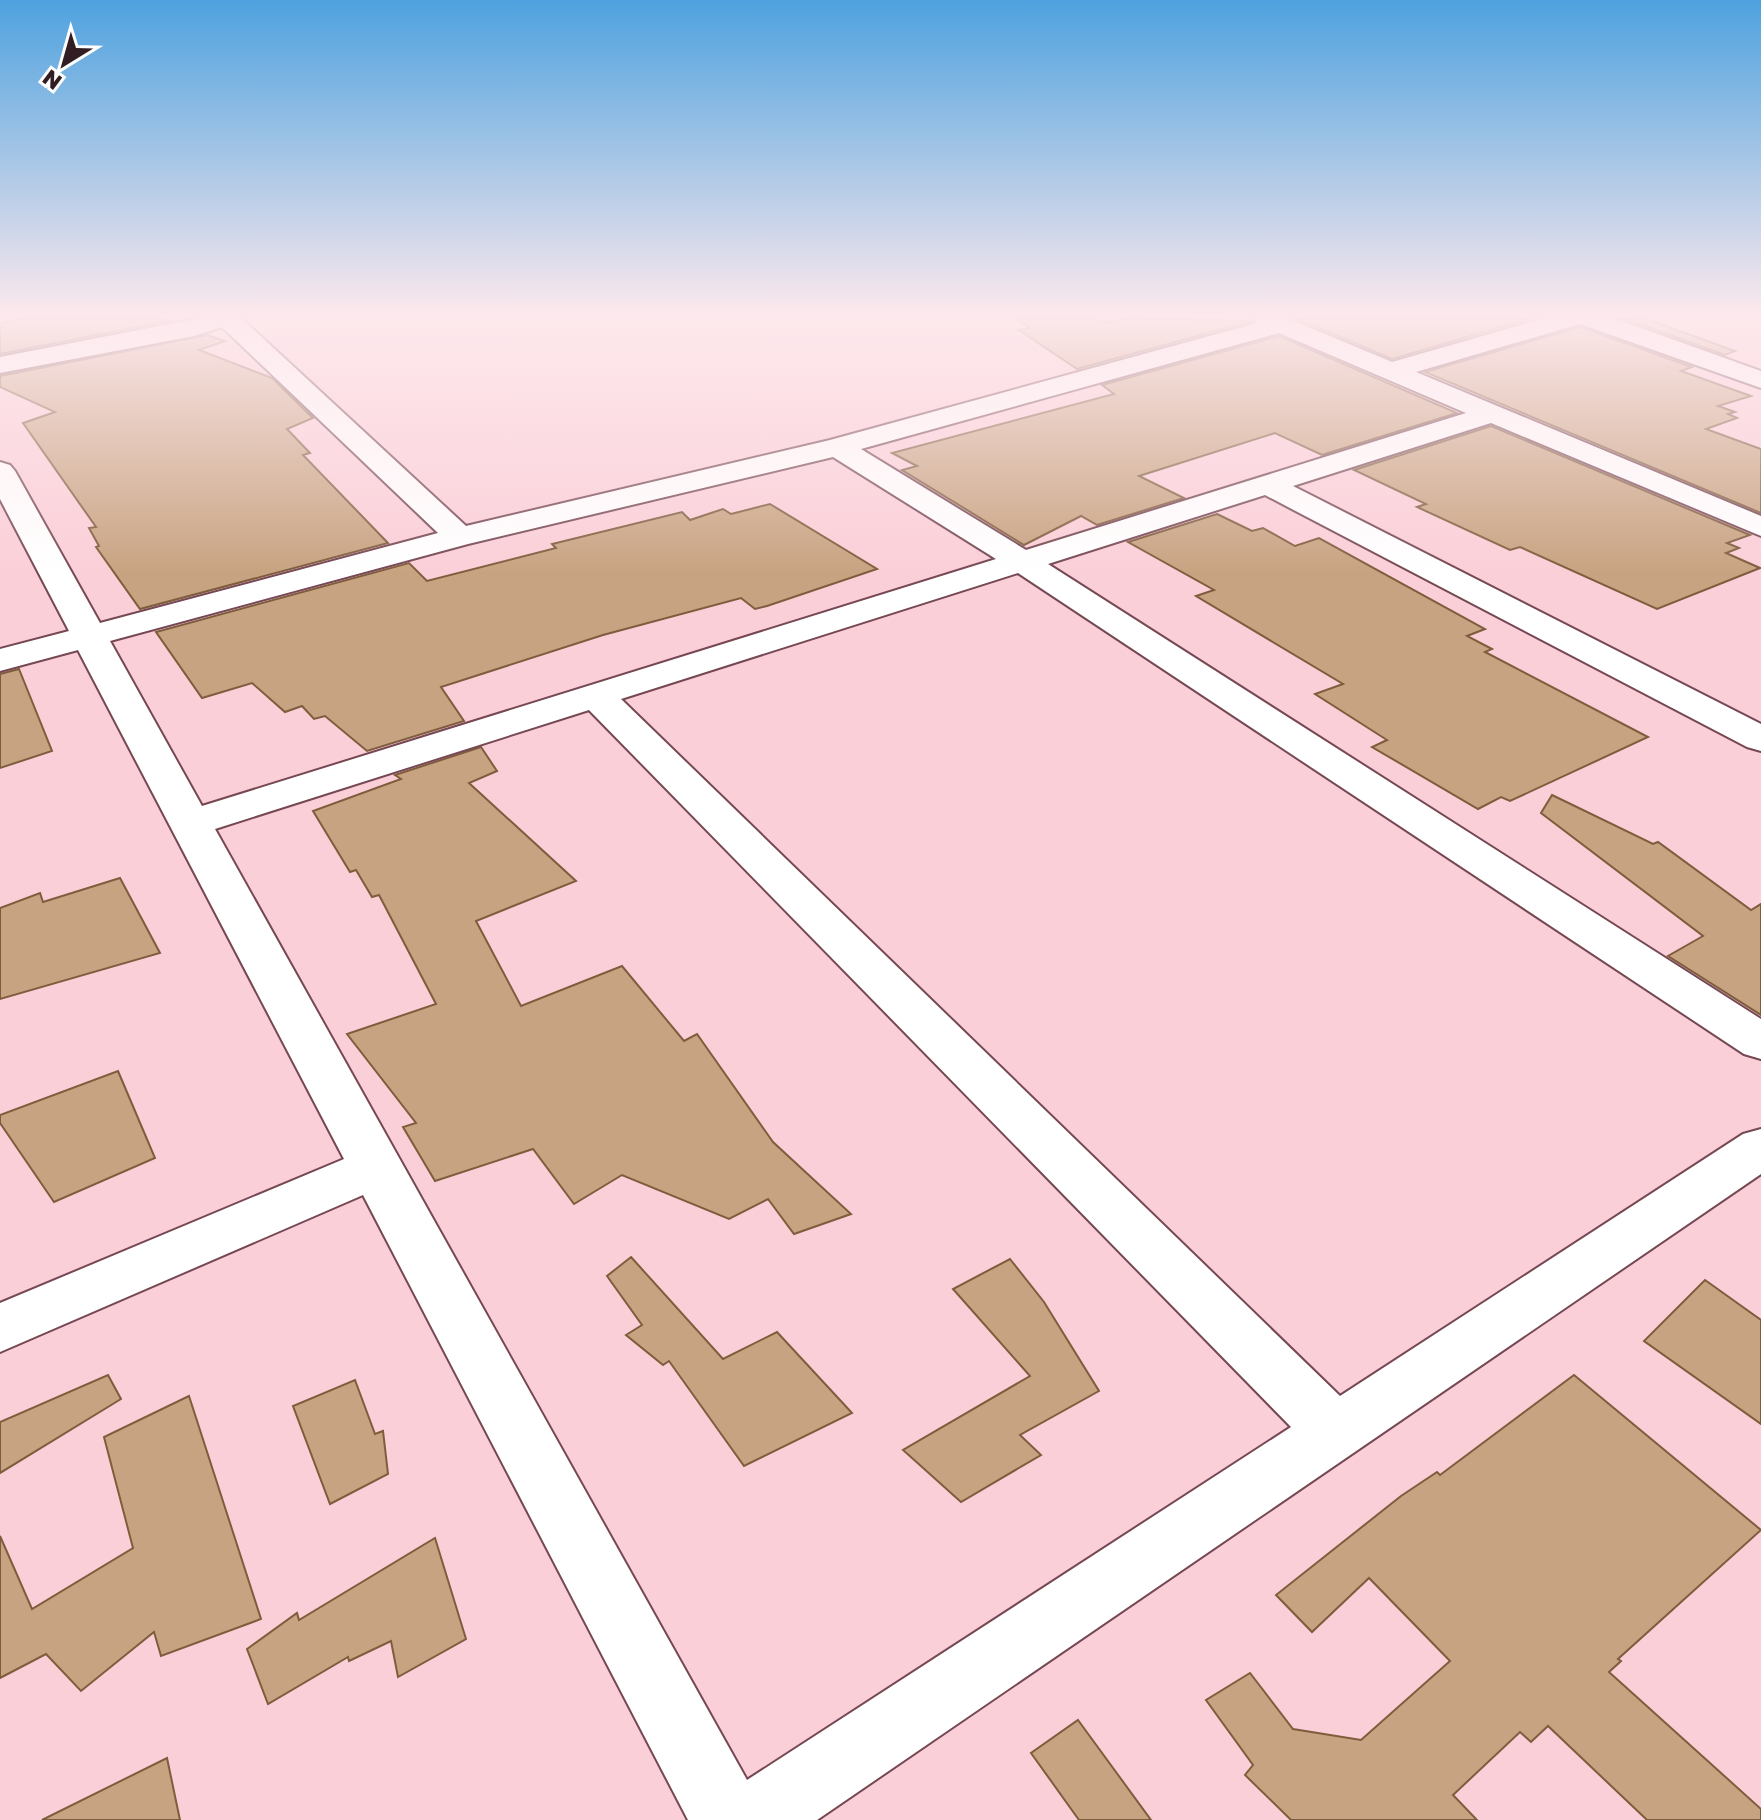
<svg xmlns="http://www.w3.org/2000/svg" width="1761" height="1820" viewBox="0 0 1761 1820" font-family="'Golos Text',sans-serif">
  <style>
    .building { fill: #c8a381; stroke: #7e5d3d; stroke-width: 2 }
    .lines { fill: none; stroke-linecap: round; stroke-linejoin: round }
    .street-casing { stroke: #754853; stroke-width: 4 }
    .street { fill: #fff; fill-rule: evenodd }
  </style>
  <rect width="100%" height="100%" fill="#fbcfd8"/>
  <!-- building -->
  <g class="building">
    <path d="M 22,318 L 161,318 L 168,321 L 0,354 L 0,323 Z"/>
    <path d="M 1015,318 L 1096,318 L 1103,323 L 1127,318 L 1252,321 L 1077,369 L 1019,330 L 1030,328 Z"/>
    <path d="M 1296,318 L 1532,318 L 1392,359 Z"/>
    <path d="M 1623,318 L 1644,318 L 1735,351 L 1725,355 Z"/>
    <path d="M 1580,327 L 1692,367 L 1681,371 L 1751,396 L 1718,406 L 1735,412 L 1728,414 L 1737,418 L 1706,429 L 1761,449 L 1761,513 L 1425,372 Z"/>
    <path d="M 207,335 L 225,341 L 199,350 L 272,378 L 313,418 L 287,429 L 310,453 L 303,455 L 388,543 L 140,609 L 96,547 L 99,546 L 89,528 L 96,527 L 23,423 L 55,412 L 0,387 L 0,376 Z"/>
    <path d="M 1279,336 L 1457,413 L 1322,455 L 1275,433 L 1139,476 L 1184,498 L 1097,525 L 1081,516 L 1024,545 L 902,470 L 917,466 L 892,453 L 1114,394 L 1102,385 Z"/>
    <path d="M 1491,426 L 1750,535 L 1727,543 L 1739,548 L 1726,553 L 1760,568 L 1657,609 L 1520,547 L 1510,550 L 1417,507 L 1426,504 L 1354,470 Z"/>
    <path d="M 770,504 L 877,569 L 767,606 L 755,609 L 741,598 L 603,635 L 441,687 L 464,721 L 367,751 L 325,716 L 314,719 L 302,706 L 285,712 L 252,683 L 202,698 L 156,632 L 409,563 L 427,581 L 556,548 L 552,544 L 682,512 L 690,520 L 723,509 L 731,514 Z"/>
    <path d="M 1217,514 L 1252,531 L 1263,528 L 1295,546 L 1319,538 L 1485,629 L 1467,636 L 1492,649 L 1485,652 L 1648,737 L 1510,801 L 1501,797 L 1478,809 L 1372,747 L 1387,740 L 1315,694 L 1343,684 L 1196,596 L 1214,590 L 1128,542 Z"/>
    <path d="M 19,669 L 52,751 L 0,768 L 0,674 Z"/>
    <path d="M 481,747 L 497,771 L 469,783 L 576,881 L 476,921 L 521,1006 L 622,966 L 684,1041 L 697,1034 L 773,1142 L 851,1214 L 794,1234 L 768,1199 L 729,1219 L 622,1175 L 574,1204 L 533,1149 L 435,1181 L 403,1127 L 416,1123 L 347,1034 L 436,1004 L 379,895 L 372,897 L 356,870 L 350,872 L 313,811 L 401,779 L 395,775 Z"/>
    <path d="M 1552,795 L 1653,844 L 1658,842 L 1751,910 L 1761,904 L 1761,1015 L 1668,956 L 1703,936 L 1541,813 Z"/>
    <path d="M 120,878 L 160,953 L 0,999 L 0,908 L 40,893 L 43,902 Z"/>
    <path d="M 118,1071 L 155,1158 L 54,1202 L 0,1123 L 0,1115 Z"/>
    <path d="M 631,1257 L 723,1359 L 777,1332 L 852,1413 L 744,1466 L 669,1361 L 663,1365 L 626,1335 L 642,1325 L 607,1276 Z"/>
    <path d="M 1010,1259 L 1044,1302 L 1099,1391 L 1020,1435 L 1041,1455 L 961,1502 L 903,1450 L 1030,1376 L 953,1289 Z"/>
    <path d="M 1705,1280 L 1761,1320 L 1761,1424 L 1644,1341 Z"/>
    <path d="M 108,1375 L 121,1399 L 0,1473 L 0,1422 Z"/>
    <path d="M 1574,1375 L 1761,1530 L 1618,1659 L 1621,1661 L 1609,1672 L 1761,1809 L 1761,1820 L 1647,1820 L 1548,1726 L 1531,1742 L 1520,1732 L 1453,1795 L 1477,1820 L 1291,1820 L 1245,1775 L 1253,1765 L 1206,1700 L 1250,1673 L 1293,1729 L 1361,1740 L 1450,1661 L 1369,1578 L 1312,1632 L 1276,1595 L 1401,1496 L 1437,1472 L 1440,1475 Z"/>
    <path d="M 355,1380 L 375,1434 L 383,1431 L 388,1474 L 330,1504 L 293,1406 Z"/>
    <path d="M 189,1396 L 261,1619 L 161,1656 L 154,1632 L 81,1691 L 46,1654 L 0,1678 L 0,1536 L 32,1609 L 133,1548 L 104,1437 Z"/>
    <path d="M 435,1538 L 466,1639 L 398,1677 L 391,1641 L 349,1661 L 348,1657 L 268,1704 L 247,1649 L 297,1613 L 299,1620 Z"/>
    <path d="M 1078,1720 L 1151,1820 L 1079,1820 L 1031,1753 Z"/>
    <path d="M 167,1758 L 180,1820 L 42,1820 Z"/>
  </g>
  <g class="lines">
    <defs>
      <path id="street" d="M 200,318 L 241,318 L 466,526 L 830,440 L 1257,323 L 1253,318 L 1287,318 L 1392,362 L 1545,318 L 1613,318 L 1761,371 L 1761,388 L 1580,324 L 1416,372 L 1761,516 L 1761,536 L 1491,423 L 1293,486 L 1761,724 L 1761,751 L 1747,747 L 1265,495 L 1048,564 L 1761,1019 L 1761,1059 L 1744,1054 L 1018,573 L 621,699 L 1340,1396 L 1743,1134 L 1761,1129 L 1761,1174 L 817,1820 L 688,1820 L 363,1195 L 0,1352 L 0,1303 L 344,1159 L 78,650 L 0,671 L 0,649 L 69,631 L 0,499 L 0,462 L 10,465 L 15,471 L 100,623 L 438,533 L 222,327 L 194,336 L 0,373 L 0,357 ZM 1279,333 L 1466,413 L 1026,550 L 861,449 ZM 833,457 L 996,559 L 202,806 L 110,641 L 468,544 ZM 589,710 L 1291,1427 L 747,1780 L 215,829 Z"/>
    </defs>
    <!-- street casing -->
    <use href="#street" class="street-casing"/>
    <!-- street -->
    <use href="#street" class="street"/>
  </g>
  <!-- sky -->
  <linearGradient id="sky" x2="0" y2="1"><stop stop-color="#4ea2df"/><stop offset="0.55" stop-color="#fde9ed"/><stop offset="1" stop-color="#fde9ed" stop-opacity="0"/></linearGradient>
  <rect width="1761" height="573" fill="url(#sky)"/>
  <!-- north arrow -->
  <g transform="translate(64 64) rotate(217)" stroke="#fdfdfd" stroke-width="6" paint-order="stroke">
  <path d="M0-6L14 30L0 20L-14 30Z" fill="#321e22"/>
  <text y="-12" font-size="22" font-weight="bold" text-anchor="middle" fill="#321e22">N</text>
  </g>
</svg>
